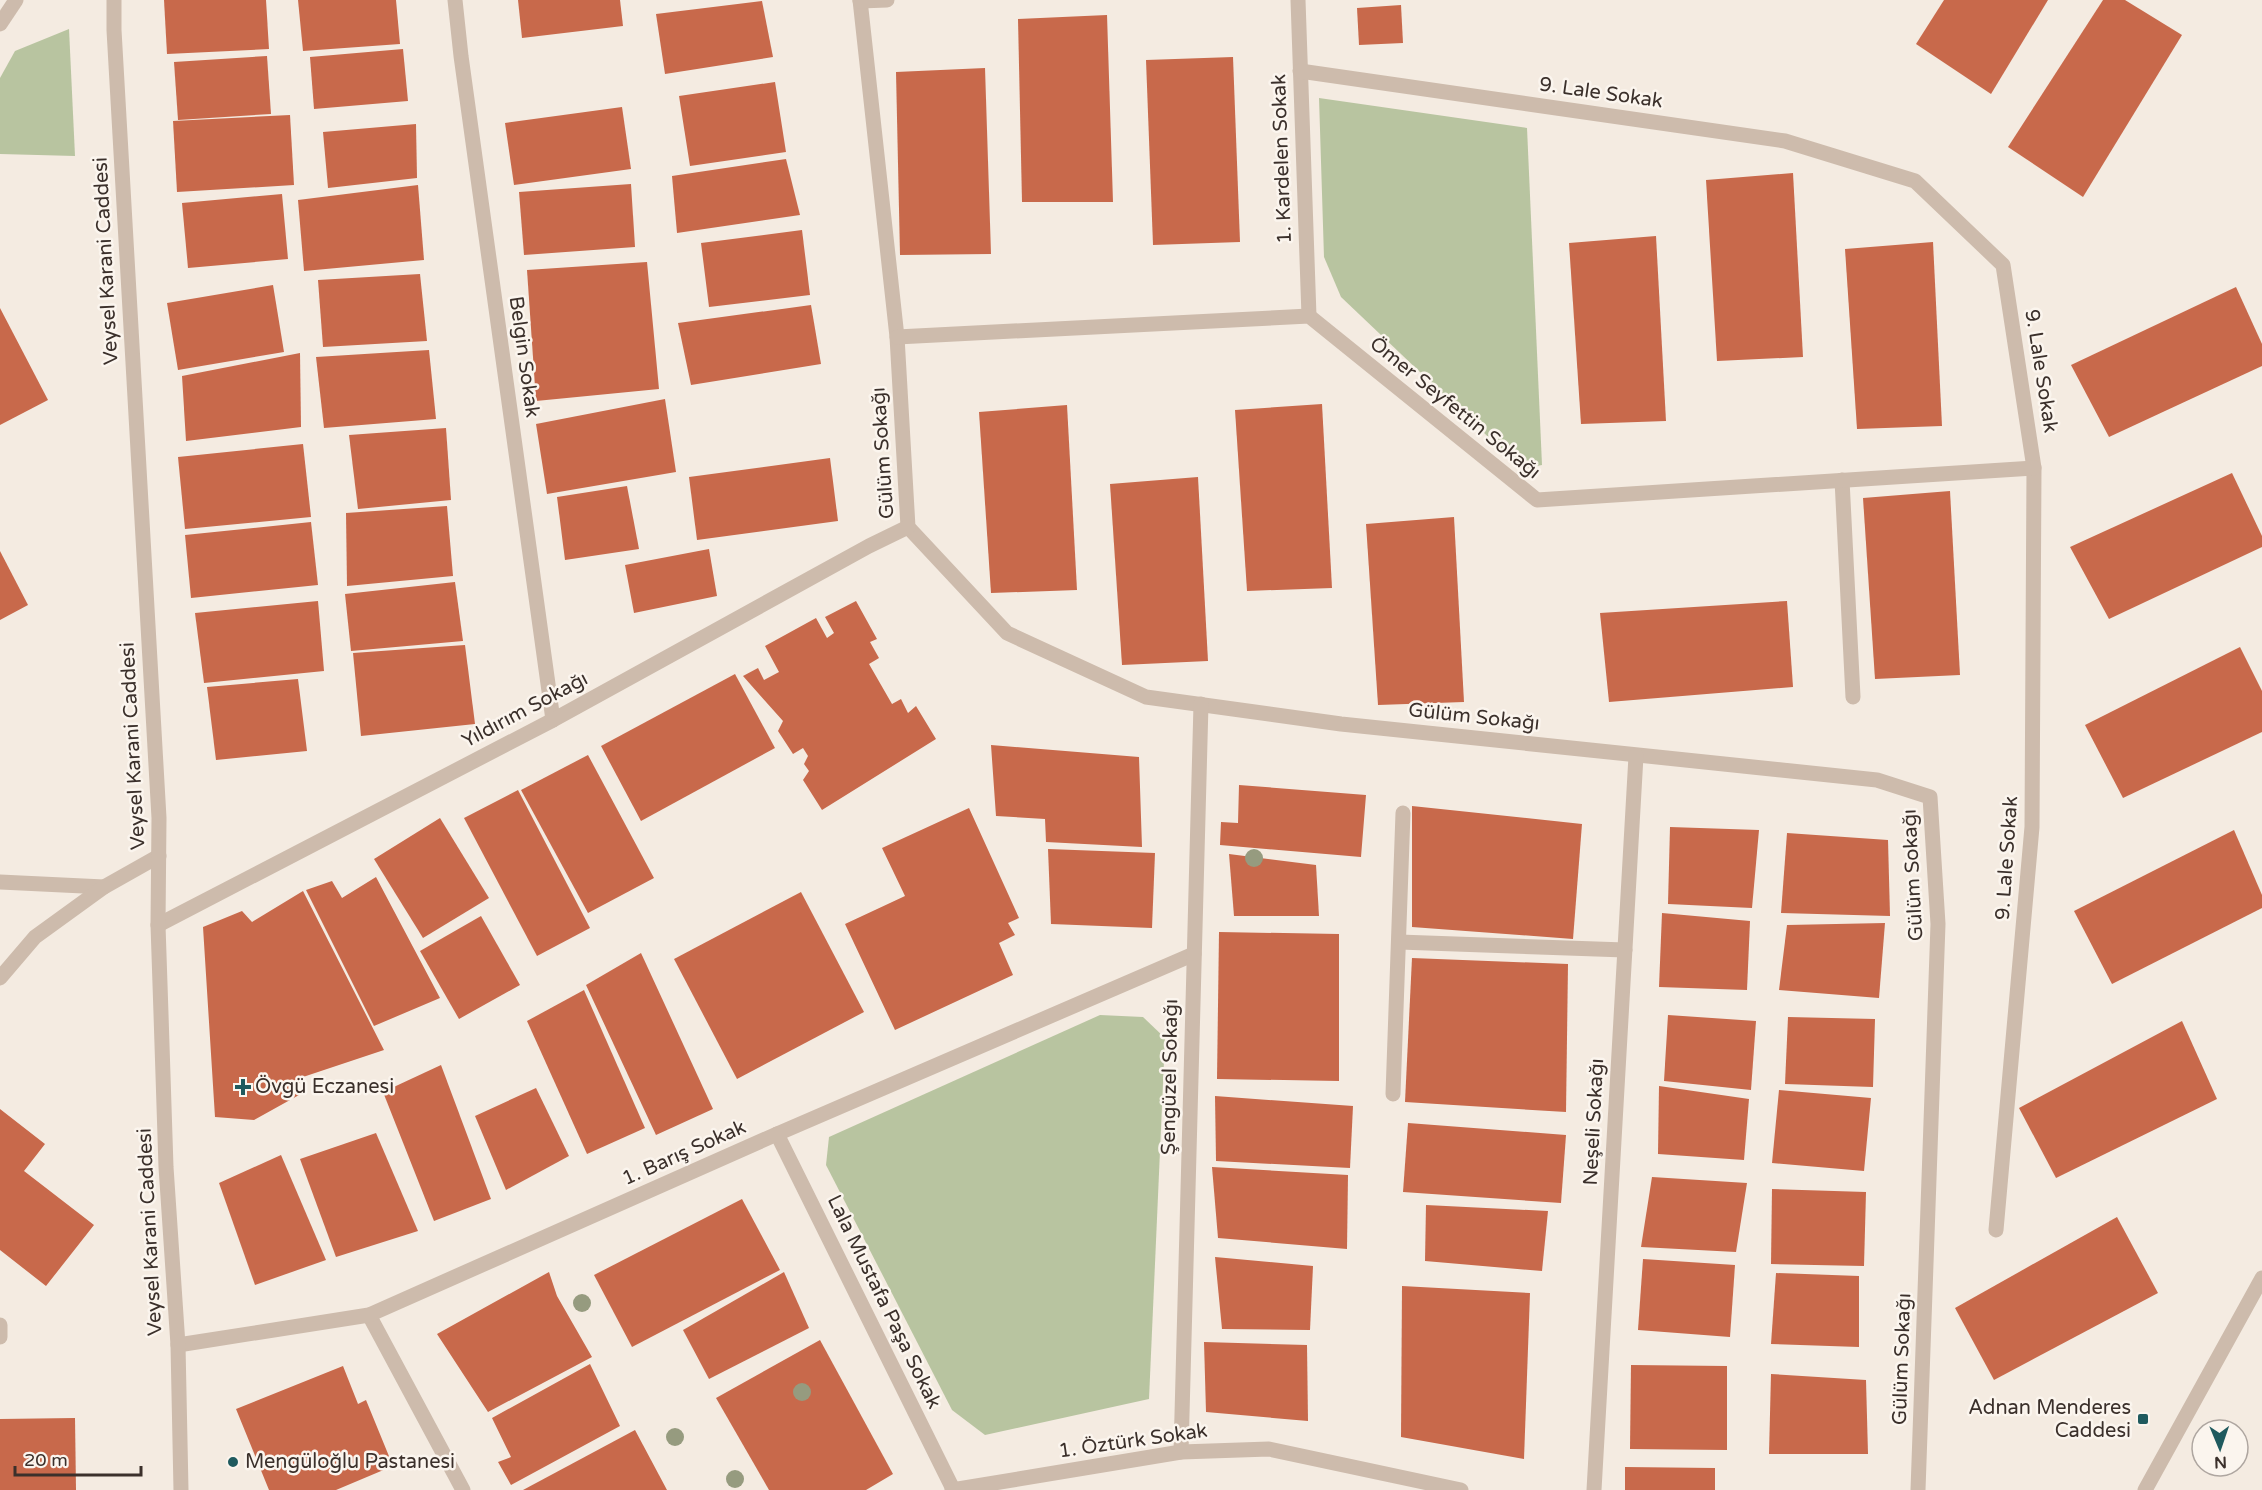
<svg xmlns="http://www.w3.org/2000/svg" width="2262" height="1490" viewBox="0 0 2262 1490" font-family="'Varela Round',sans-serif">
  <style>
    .green { fill: #b8c4a0 }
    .building { fill: #c8694b }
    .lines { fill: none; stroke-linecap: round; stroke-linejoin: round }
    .service { stroke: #cdbbac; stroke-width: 15 }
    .minor { stroke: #cdbbac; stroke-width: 15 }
    .tertiary { stroke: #cdbbac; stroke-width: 15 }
    .tree { fill: #969b7f }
    .poi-dot { fill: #1f5a5e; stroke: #fbf5ee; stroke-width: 2 }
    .labels { text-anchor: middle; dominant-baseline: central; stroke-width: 5; stroke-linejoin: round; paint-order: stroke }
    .street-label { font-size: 20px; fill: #3b302b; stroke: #fbf5ee }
    .poi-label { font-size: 20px; fill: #3b302b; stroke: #fbf5ee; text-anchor: start }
  </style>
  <rect width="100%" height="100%" fill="#f4ebe1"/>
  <!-- green -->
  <g class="green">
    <path d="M 69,29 L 75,156 L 0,154 L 0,78 L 15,51 Z"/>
    <path d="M 1319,98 L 1527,128 L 1542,465 L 1522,469 L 1341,297 L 1324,257 Z"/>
    <path d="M 1100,1015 L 1143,1017 L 1165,1038 L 1149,1399 L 985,1435 L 952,1410 L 826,1165 L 829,1137 Z"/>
  </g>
  <!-- building -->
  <g class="building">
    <path d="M 164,0 L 266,0 L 269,49 L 167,54 Z"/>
    <path d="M 298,0 L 396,0 L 400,44 L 303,51 Z"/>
    <path d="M 518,0 L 620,0 L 623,26 L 522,38 Z"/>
    <path d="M 1944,0 L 2048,0 L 1991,94 L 1916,44 Z"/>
    <path d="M 2103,0 L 2125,0 L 2182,35 L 2083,197 L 2008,147 Z"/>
    <path d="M 762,1 L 773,57 L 665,74 L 656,14 Z"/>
    <path d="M 1401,5 L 1403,43 L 1359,45 L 1357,8 Z"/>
    <path d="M 1107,15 L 1113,202 L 1022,202 L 1018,19 Z"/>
    <path d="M 403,49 L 408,101 L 314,109 L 310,57 Z"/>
    <path d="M 267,56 L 271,114 L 178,120 L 174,62 Z"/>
    <path d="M 1233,57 L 1240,242 L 1153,245 L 1146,60 Z"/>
    <path d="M 985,68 L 991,254 L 900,255 L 896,72 Z"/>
    <path d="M 775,82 L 786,152 L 690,166 L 679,96 Z"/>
    <path d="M 622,107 L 631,169 L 514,185 L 505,123 Z"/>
    <path d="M 290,115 L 294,185 L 177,192 L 173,121 Z"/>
    <path d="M 416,124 L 417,178 L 328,188 L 323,132 Z"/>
    <path d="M 786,159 L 800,215 L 677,233 L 672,176 Z"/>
    <path d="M 1793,173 L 1803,357 L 1717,361 L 1706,180 Z"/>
    <path d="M 631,184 L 635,247 L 524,255 L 519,192 Z"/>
    <path d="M 418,185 L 424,260 L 304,271 L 298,200 Z"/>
    <path d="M 282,194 L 288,259 L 188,268 L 182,203 Z"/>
    <path d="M 802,230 L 810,295 L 709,307 L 701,243 Z"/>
    <path d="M 1656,236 L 1666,421 L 1581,424 L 1569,243 Z"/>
    <path d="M 1933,242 L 1942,426 L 1857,429 L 1845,249 Z"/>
    <path d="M 647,262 L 659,389 L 536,401 L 527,270 Z"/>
    <path d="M 420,274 L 427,341 L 323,347 L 318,280 Z"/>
    <path d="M 273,285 L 284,352 L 178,370 L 167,303 Z"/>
    <path d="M 2236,287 L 2262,344 L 2262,366 L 2109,437 L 2071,365 Z"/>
    <path d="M 811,305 L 821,364 L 691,385 L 678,323 Z"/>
    <path d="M 0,308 L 48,400 L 0,425 Z"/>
    <path d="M 429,350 L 436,419 L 324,428 L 316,357 Z"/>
    <path d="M 300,353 L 301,427 L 186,441 L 182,376 Z"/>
    <path d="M 665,399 L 676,472 L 547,494 L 536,424 Z"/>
    <path d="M 1322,404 L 1332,588 L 1247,591 L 1235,410 Z"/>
    <path d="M 1067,405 L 1077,590 L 991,593 L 979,412 Z"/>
    <path d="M 446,428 L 451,500 L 358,509 L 349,435 Z"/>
    <path d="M 303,444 L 311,517 L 185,529 L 178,457 Z"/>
    <path d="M 830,458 L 838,521 L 697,540 L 689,477 Z"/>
    <path d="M 2232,473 L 2262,536 L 2262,547 L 2109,619 L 2070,547 Z"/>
    <path d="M 1198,477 L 1208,661 L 1122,665 L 1110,484 Z"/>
    <path d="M 627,486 L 639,549 L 565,560 L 557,497 Z"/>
    <path d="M 1950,491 L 1960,675 L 1875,679 L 1863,498 Z"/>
    <path d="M 447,506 L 453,576 L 347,586 L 346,513 Z"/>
    <path d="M 1454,517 L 1464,702 L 1378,705 L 1366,524 Z"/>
    <path d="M 311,522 L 318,585 L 191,598 L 185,535 Z"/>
    <path d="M 709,549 L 717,596 L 634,613 L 625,565 Z"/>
    <path d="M 0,551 L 28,605 L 0,620 Z"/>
    <path d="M 455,582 L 463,641 L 351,651 L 345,594 Z"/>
    <path d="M 318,601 L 324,671 L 204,683 L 195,613 Z"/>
    <path d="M 856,601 L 877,639 L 870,642 L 879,658 L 869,664 L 892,704 L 901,699 L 908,713 L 916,706 L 936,739 L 822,810 L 803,780 L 809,771 L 804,764 L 808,756 L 803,748 L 793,754 L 778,731 L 783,721 L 743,676 L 758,668 L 764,680 L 779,672 L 765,646 L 816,618 L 827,638 L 834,633 L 825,617 Z"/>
    <path d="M 1787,601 L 1793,687 L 1609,702 L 1600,613 Z"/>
    <path d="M 465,645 L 475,724 L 361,736 L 353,653 Z"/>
    <path d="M 2240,647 L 2262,691 L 2262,732 L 2123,798 L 2085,725 Z"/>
    <path d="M 735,674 L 775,748 L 641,821 L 601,746 Z"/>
    <path d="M 298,679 L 307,751 L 216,760 L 207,687 Z"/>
    <path d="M 991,745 L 1139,757 L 1142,847 L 1046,842 L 1045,819 L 996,816 Z"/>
    <path d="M 588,755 L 654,878 L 588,913 L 521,790 Z"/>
    <path d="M 1239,785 L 1366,795 L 1361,857 L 1220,845 L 1221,822 L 1238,823 Z"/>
    <path d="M 518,790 L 590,928 L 537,956 L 464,818 Z"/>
    <path d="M 1412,806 L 1582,824 L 1573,939 L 1412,927 Z"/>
    <path d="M 969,808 L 1019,918 L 1008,923 L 1015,935 L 999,943 L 1013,975 L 895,1030 L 845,924 L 905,896 L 882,848 Z"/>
    <path d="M 440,818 L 489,898 L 423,938 L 374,859 Z"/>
    <path d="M 1670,827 L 1759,830 L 1752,908 L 1668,904 Z"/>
    <path d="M 2234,830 L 2262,895 L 2262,908 L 2112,984 L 2074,911 Z"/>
    <path d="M 1787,833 L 1888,840 L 1890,916 L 1781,913 Z"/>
    <path d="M 1048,849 L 1155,853 L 1152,928 L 1051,924 Z"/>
    <path d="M 1229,854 L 1316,865 L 1319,916 L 1234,916 Z"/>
    <path d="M 376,877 L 440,998 L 374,1026 L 306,890 L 332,881 L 342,898 Z"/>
    <path d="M 303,891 L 384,1050 L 300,1078 L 299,1095 L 254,1120 L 215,1117 L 203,927 L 242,911 L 252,922 Z"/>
    <path d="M 801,892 L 864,1012 L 737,1079 L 674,959 Z"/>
    <path d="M 1662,913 L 1750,921 L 1747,990 L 1659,987 Z"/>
    <path d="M 481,916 L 520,985 L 459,1019 L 420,951 Z"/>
    <path d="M 1885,923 L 1879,998 L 1779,990 L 1787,925 Z"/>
    <path d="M 1219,932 L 1339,934 L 1339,1081 L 1217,1079 Z"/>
    <path d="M 641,953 L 713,1109 L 656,1135 L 586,985 Z"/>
    <path d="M 1412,958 L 1568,964 L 1566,1112 L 1405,1102 Z"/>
    <path d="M 584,990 L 645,1128 L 587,1154 L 527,1021 Z"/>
    <path d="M 1668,1015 L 1756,1021 L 1751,1090 L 1664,1081 Z"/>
    <path d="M 1788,1017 L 1875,1019 L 1873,1087 L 1785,1084 Z"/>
    <path d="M 2182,1021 L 2217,1099 L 2056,1178 L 2019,1108 Z"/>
    <path d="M 441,1065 L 491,1199 L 434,1221 L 383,1092 Z"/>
    <path d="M 1659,1086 L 1749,1099 L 1744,1160 L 1658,1154 Z"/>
    <path d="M 536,1088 L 569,1156 L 506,1190 L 475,1116 Z"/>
    <path d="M 1779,1090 L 1871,1098 L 1864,1171 L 1772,1163 Z"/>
    <path d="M 1215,1096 L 1353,1106 L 1350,1168 L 1216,1161 Z"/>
    <path d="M 0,1109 L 45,1144 L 24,1171 L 94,1225 L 46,1286 L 0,1250 Z"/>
    <path d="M 1408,1123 L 1566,1135 L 1561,1203 L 1403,1192 Z"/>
    <path d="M 376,1133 L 418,1231 L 336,1257 L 300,1159 Z"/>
    <path d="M 281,1155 L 326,1260 L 255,1285 L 219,1183 Z"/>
    <path d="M 1212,1167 L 1348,1175 L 1347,1249 L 1218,1238 Z"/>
    <path d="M 1652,1177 L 1747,1183 L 1736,1252 L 1641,1247 Z"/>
    <path d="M 1772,1189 L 1866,1192 L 1864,1266 L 1771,1264 Z"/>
    <path d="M 742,1199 L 780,1270 L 632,1347 L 594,1275 Z"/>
    <path d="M 1426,1205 L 1548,1211 L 1542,1271 L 1425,1261 Z"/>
    <path d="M 2117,1217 L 2158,1293 L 1994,1380 L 1955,1308 Z"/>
    <path d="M 1215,1257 L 1313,1266 L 1310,1330 L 1222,1329 Z"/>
    <path d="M 1643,1259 L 1735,1265 L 1730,1337 L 1638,1330 Z"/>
    <path d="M 549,1272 L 557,1296 L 592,1357 L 488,1412 L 437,1334 Z"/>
    <path d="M 784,1272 L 809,1328 L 709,1379 L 683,1330 Z"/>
    <path d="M 1776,1273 L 1859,1276 L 1859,1347 L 1771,1344 Z"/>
    <path d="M 1402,1286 L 1530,1293 L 1524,1459 L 1401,1437 Z"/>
    <path d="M 820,1340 L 893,1474 L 866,1490 L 769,1490 L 716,1398 Z"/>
    <path d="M 1204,1342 L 1307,1345 L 1308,1421 L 1206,1412 Z"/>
    <path d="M 590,1364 L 620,1426 L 511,1485 L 498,1462 L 511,1457 L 492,1418 Z"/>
    <path d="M 1631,1365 L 1727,1366 L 1727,1450 L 1630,1449 Z"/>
    <path d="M 343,1366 L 358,1404 L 366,1400 L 393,1466 L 336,1490 L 269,1490 L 236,1409 Z"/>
    <path d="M 1771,1374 L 1866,1380 L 1868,1454 L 1769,1454 Z"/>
    <path d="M 75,1418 L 76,1490 L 0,1490 L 0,1419 Z"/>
    <path d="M 635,1430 L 667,1490 L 523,1490 Z"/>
    <path d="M 1625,1467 L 1715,1468 L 1715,1490 L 1625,1490 Z"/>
  </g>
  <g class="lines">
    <!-- service -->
    <g class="service">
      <path d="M 1842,480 L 1853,697"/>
      <path d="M 1399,942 L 1625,950"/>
      <path d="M 1393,1094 L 1403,813"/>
      <path d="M 0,1325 L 0,1337"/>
    </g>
    <!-- minor -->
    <g class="minor">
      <path d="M 455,0 L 461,56 L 553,720"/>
      <path d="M 860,0 L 897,337 L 908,527 L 1007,633 L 1146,697 L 1341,724 L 1877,780 L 1930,797 L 1938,924 L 1918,1490"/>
      <path d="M 1298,0 L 1309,316"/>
      <path d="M 860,1 L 887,0"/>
      <path d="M 0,24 L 16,0"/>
      <path d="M 1300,71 L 1785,141 L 1915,181 L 2003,265 L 2034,468 L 2032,827 L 1996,1230"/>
      <path d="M 897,337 L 1309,316 L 1537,500 L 2034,468"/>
      <path d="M 0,882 L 104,887"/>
      <path d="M 158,925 L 553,720 L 869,546 L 908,527"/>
      <path d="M 0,978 L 35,937 L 104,887 L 159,856"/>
      <path d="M 777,1134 L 953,1489"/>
      <path d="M 369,1315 L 463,1490"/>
      <path d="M 178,1345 L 369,1315 L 777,1134 L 1194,954"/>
      <path d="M 1181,1452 L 1201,704"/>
      <path d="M 952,1490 L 1181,1452 L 1269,1449 L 1461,1490"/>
      <path d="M 1594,1490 L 1636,756"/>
      <path d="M 2145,1490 L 2262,1278"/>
    </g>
    <!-- tertiary -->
    <path class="tertiary" d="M 114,0 L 114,30 L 159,818 L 158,925 L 161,1014 L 166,1167 L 178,1345 L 181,1490"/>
  </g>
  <!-- trees -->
  <g class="tree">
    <circle cx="1254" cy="858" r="9"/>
    <circle cx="582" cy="1303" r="9"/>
    <circle cx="802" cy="1392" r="9"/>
    <circle cx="675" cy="1437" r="9"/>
    <circle cx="735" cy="1479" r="9"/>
  </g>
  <!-- markers -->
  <g class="poi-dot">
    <path d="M240 1078h6v6h6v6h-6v6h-6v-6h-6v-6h6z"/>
    <rect x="2137" y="1413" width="12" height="12" rx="3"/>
    <circle cx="233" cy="1462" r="6"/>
  </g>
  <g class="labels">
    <!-- street labels -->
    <g class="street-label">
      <text transform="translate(1601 93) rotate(8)">9. Lale Sokak</text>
      <text transform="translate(1282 159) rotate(-92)">1. Kardelen Sokak</text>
      <text transform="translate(106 261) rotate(-93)">Veysel Karani Caddesi</text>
      <text transform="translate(524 357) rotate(82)">Belgin Sokak</text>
      <text transform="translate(2041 371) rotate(81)">9. Lale Sokak</text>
      <text transform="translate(1455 408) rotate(39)">Ömer Seyfettin Sokağı</text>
      <text transform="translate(883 453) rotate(-94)">Gülüm Sokağı</text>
      <text transform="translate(525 710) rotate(-28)">Yıldırım Sokağı</text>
      <text transform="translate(1474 717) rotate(6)">Gülüm Sokağı</text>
      <text transform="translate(133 746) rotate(-93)">Veysel Karani Caddesi</text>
      <text transform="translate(2007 858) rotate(-86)">9. Lale Sokak</text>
      <text transform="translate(1913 875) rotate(-93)">Gülüm Sokağı</text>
      <text transform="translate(1170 1077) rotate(-89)">Şengüzel Sokağı</text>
      <text transform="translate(1594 1122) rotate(-87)">Neşeli Sokağı</text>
      <text transform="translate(684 1153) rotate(-24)">1. Barış Sokak</text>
      <text transform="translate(150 1232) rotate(-93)">Veysel Karani Caddesi</text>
      <text transform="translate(884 1302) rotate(64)">Lala Mustafa Paşa Sokak</text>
      <text transform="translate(1902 1359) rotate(-88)">Gülüm Sokağı</text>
      <text transform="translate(1133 1441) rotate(-8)">1. Öztürk Sokak</text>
    </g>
    <!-- poi labels -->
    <g class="poi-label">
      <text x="255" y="1087">Övgü Eczanesi</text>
      <text x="2131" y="1408" text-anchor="end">Adnan Menderes<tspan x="2131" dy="23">Caddesi</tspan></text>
      <text x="245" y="1462">Mengüloğlu Pastanesi</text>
    </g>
  </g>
  <!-- north arrow -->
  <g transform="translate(2220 1448) rotate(178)"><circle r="28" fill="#fbf5ee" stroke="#aea6a0" stroke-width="1.5"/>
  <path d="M0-4.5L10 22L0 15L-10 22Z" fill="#1f5a5e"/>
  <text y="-9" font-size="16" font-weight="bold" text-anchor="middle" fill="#3b302b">N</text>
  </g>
  <!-- scale -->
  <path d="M15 1466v9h126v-9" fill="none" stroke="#3b302b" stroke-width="3"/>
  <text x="24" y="1466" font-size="18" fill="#3b302b" stroke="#fbf5ee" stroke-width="4.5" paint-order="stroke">20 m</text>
</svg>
